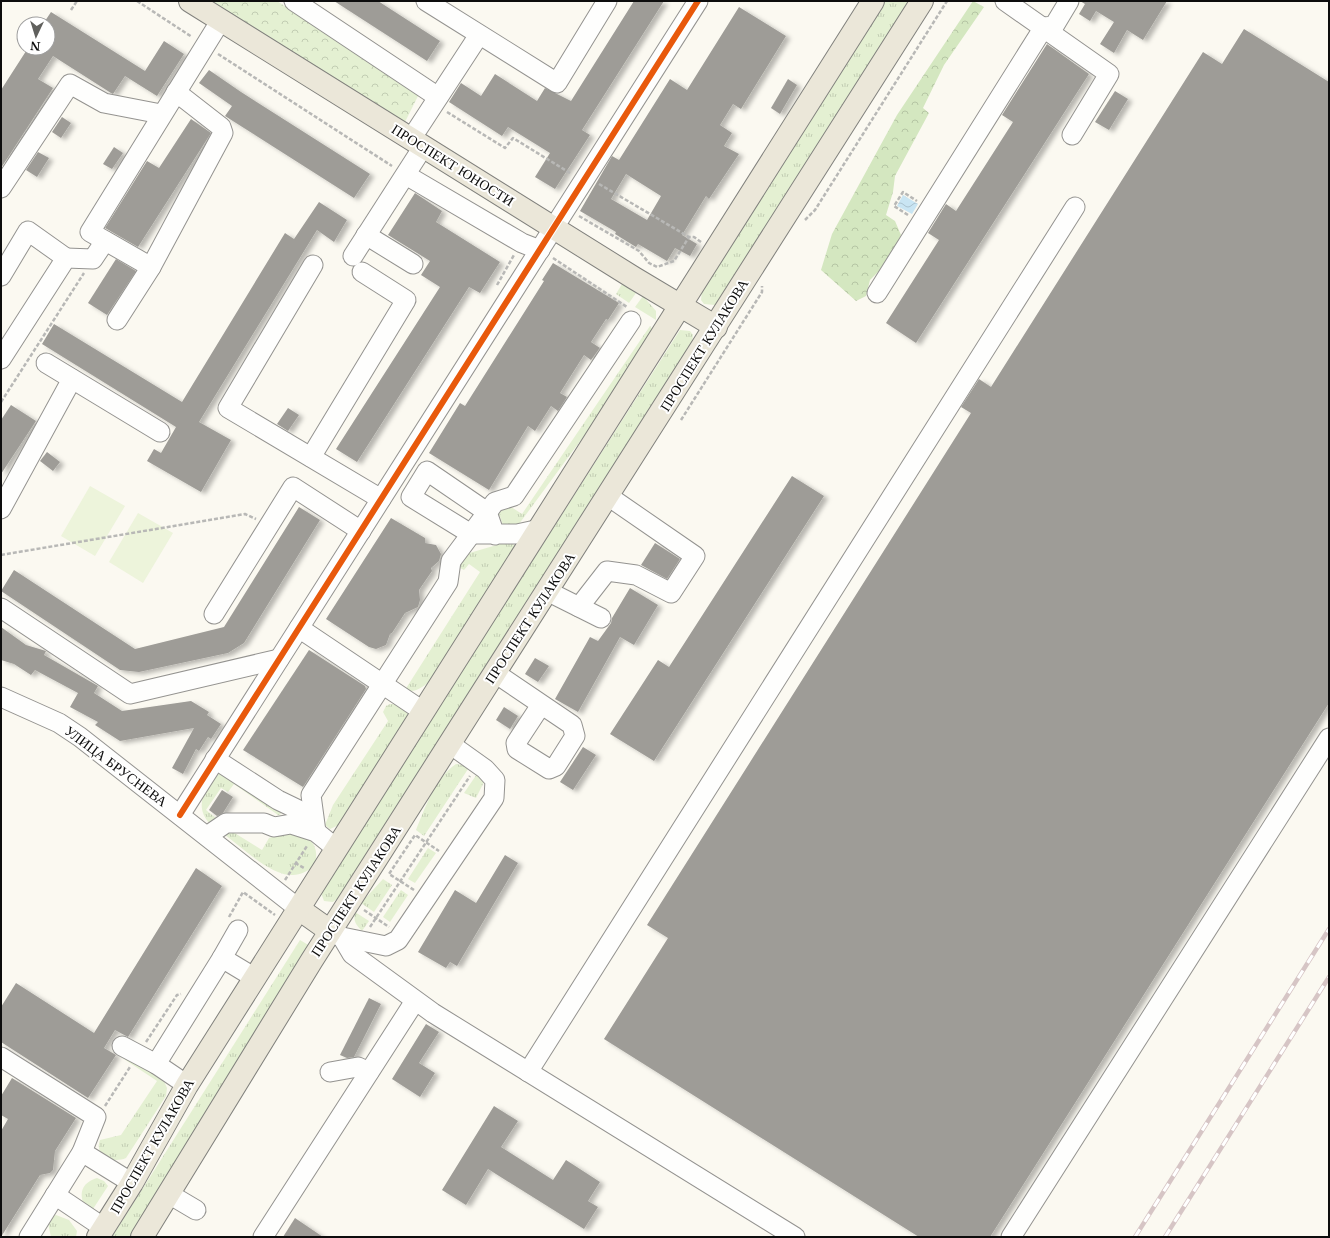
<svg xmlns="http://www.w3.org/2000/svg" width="1330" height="1238" viewBox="0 0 1330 1238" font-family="'Libre Baskerville',serif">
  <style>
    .grass { fill: url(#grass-tufts) }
    .forest { fill: url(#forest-crowns) }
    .park { fill: url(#park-crowns) }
    .pitch { fill: #edf4db }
    .water { fill: url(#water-waves) }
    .building { fill: #9e9c97; fill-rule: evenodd; filter: url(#shadow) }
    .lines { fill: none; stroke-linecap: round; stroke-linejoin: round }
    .minor-casing { stroke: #949390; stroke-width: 21 }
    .major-casing { stroke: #81817d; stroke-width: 24 }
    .path { stroke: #b8b8b6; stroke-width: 2.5; stroke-dasharray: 4 2; stroke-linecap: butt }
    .minor { stroke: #fefefd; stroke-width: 19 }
    .major { stroke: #ebe7d9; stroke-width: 22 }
    .rail-casing { stroke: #d6c5c5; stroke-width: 4.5 }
    .rail { stroke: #fff; stroke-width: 3; stroke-dasharray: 9; stroke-linecap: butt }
    .cycleway-casing { stroke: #fff; stroke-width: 8 }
    .cycleway { stroke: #e8590c; stroke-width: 6 }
    .labels { text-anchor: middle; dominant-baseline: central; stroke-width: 4; stroke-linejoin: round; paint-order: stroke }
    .street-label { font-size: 14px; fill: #0d0d0d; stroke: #fff }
  </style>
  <defs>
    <pattern id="grass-tufts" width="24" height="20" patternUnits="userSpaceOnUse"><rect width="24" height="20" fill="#e4f0d2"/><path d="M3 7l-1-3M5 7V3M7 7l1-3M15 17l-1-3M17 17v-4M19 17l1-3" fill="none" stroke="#c2cdb3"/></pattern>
    <pattern id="forest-crowns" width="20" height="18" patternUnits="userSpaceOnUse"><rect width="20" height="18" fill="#d4e7c0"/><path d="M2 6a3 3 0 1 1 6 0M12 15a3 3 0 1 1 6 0" fill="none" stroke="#b5c5a4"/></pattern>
    <pattern id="park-crowns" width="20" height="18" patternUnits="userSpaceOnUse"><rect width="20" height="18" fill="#e4f0d2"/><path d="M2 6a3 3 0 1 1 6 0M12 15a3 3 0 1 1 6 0" fill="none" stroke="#c2cdb3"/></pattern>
    <pattern id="water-waves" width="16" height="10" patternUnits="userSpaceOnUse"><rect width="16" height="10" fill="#c9e5f3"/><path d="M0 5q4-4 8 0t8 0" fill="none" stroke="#abc3cf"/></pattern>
    <filter id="shadow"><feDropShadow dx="4.5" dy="2.5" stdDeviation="2" flood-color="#0004"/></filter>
  </defs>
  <rect width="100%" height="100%" fill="#fbf9f1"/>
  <!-- grass -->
  <g class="grass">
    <path d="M 885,1 L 909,1 L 719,301 L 715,305 L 704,304 L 701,300 L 702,290 Z"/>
    <path d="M 622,284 L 636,293 L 629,303 L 616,294 Z"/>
    <path d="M 643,296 L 656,311 L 656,320 L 635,307 Z"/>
    <path d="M 650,326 L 653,330 L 592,425 L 519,524 L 516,526 L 503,525 L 499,514 L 505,503 L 522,514 Z"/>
    <path d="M 680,330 L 690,331 L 693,335 L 692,344 L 338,898 L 333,902 L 324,901 L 321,893 L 323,888 Z"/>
    <path d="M 507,542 L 512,542 L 515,547 L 432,680 C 423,686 416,694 405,690 L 480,572 L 469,564 L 464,570 L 458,567 L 466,554 Z"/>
    <path d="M 390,704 C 397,704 404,707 408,713 L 406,719 L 339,825 L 330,829 L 325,825 L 333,805 L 388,721 L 383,712 L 386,706 Z"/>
    <path d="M 456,764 L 470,766 L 424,836 L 416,830 C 425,808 435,778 456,764 Z"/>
    <path d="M 219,769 L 281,812 L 280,815 L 278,815 L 234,784 L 228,792 L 221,788 L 206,810 L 217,819 L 210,824 C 192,805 207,786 219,769 Z"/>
    <path d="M 479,771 L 484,782 L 476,798 L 464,793 Z"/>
    <path d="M 294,830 C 311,836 322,849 313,867 C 307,871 301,875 293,875 C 271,876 243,848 225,835 L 227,831 L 233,832 L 262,850 L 269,838 Z"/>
    <path d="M 428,848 L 436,853 L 415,883 L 408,879 Z"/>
    <path d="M 383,879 L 392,885 L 374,912 L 361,903 Z"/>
    <path d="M 401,890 L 408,895 L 390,922 L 383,917 Z"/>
    <path d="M 355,912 L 369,921 L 362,931 C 356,925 353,921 355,912 Z"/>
    <path d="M 300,940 L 315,949 L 130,1237 L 112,1237 Z"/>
    <path d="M 122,1049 L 163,1079 L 167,1088 L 166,1096 L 126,1158 C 112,1164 94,1156 100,1140 L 121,1135 L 157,1081 L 118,1055 Z"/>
    <path d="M 97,1178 L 104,1181 L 108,1186 L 93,1209 L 84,1205 C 78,1191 84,1182 97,1178 Z"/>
    <path d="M 56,1215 L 69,1220 L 77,1231 L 76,1237 L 51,1237 L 48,1223 L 52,1216 Z"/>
  </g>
  <!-- forest -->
  <path class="forest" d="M 973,1 L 984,7 L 944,65 L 923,108 L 929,113 L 895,176 L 893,192 L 886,215 L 895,221 L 901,235 L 888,262 L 870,280 L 866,296 L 856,301 L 821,270 L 832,234 L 897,115 Z"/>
  <!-- park -->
  <path class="park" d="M 203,1 L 277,1 L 419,94 L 403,126 Z"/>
  <!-- pitch -->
  <g class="pitch">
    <path d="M 90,486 L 125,506 L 95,556 L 61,536 Z"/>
    <path d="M 138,513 L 173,533 L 143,583 L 109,562 Z"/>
  </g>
  <!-- water -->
  <path class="water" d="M 903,195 L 918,204 L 912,214 L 897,206 Z"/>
  <!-- building -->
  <g class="building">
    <path d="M 334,1 L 378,1 L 440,41 L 427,61 Z"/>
    <path d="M 634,1 L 664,1 L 582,130 L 590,135 L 555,189 L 535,177 L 550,153 L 508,127 L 502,136 L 449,102 L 461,83 L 481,96 L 495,74 L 537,101 L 545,88 L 571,101 Z"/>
    <path d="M 1080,1 L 1167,1 L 1143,40 L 1127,30 L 1114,53 L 1100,44 L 1114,22 L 1096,11 L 1090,21 L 1079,14 L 1085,4 Z"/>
    <path d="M 739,7 L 786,36 L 741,109 L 733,104 L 720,125 L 732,133 L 724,146 L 739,154 L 709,199 L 706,196 L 682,235 L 697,244 L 690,256 L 675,248 L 667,261 L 638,244 L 636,247 L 615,234 L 616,232 L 580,211 L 612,156 L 619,160 L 670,79 L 687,90 ZM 626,174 L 661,196 L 647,220 L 611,199 Z"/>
    <path d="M 51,12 L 145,71 L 164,41 L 184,54 L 157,96 L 125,76 L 113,94 L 111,93 L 53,56 L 38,79 L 53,88 L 1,168 L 1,90 L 28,48 L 48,48 L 48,24 L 43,24 Z"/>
    <path d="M 1244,29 L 1329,82 L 1329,703 L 990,1237 L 919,1237 L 604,1039 L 668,938 L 647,925 L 971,413 L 961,407 L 979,379 L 991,387 L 1203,52 L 1222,64 Z"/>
    <path d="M 1047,44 L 1089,74 L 916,343 L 886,323 L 939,240 L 928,233 L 946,204 L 956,211 L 1013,122 L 1002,115 Z"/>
    <path d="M 209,70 L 241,92 L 370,174 L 354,198 L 225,116 L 232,106 L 199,83 Z"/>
    <path d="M 788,79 L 797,85 L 780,114 L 771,108 Z"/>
    <path d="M 1115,91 L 1128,99 L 1109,130 L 1095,122 Z"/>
    <path d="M 62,117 L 71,123 L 61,138 L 52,132 Z"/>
    <path d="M 191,119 L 211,133 L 138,247 L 105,228 L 147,161 L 159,168 Z"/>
    <path d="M 114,147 L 123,153 L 112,169 L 103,164 Z"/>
    <path d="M 38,152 L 49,158 L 37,177 L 26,170 Z"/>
    <path d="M 415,193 L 442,211 L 436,222 L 500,262 L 480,293 L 469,287 L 357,462 L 336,449 L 440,287 L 421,275 L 430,261 L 388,235 Z"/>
    <path d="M 319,202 L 347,220 L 334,242 L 317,230 L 199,422 L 231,440 L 201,492 L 147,461 L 154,449 L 161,453 L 176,427 L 42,344 L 54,324 L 182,402 L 285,233 L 294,239 Z"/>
    <path d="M 116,259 L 136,271 L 107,315 L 88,303 Z"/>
    <path d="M 553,263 L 619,303 L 608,320 L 606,319 L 591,342 L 600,348 L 599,349 L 591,360 L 584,355 L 560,393 L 567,397 L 558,411 L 551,406 L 535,431 L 528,426 L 489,490 L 429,453 L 460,403 L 465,406 L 544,281 L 542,280 Z"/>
    <path d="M 11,405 L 36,421 L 1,474 L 1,420 Z"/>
    <path d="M 288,408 L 299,415 L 288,431 L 277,424 Z"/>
    <path d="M 47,452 L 60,462 L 53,471 L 40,461 Z"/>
    <path d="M 792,476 L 824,496 L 654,761 L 610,734 L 658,660 L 669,667 Z"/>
    <path d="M 299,507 L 320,520 L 244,643 L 228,653 L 139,672 L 120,670 L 1,591 L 14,570 L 135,649 L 224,627 Z"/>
    <path d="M 391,518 L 425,538 L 425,543 L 436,545 L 441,554 L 439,561 L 431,568 L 432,571 L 419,590 L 420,600 L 418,607 L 405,613 L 392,633 L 390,634 L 386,645 L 376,649 L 369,647 L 326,619 Z"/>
    <path d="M 655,543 L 680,559 L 667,579 L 641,565 Z"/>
    <path d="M 630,588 L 658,605 L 634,645 L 620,637 L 578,712 L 555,699 L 590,637 L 598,641 L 611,623 L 612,618 Z"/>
    <path d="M 1,627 L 26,645 L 46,651 L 44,655 L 98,686 L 94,693 L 122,711 L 191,701 L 209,712 L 207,715 L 221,724 L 211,739 L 208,737 L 199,751 L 196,749 L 183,774 L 172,768 L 194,728 L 120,741 L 95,725 L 98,722 L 70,707 L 78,693 L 35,670 L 31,675 L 14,664 L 1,660 Z"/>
    <path d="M 309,650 L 365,686 L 366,689 L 303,787 L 243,750 Z"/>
    <path d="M 535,658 L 549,666 L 538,682 L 525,674 Z"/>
    <path d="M 504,707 L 518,716 L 510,729 L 496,720 Z"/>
    <path d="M 583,747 L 596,755 L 573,790 L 560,782 Z"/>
    <path d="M 222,790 L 233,797 L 223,813 L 217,816 L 209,810 Z"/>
    <path d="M 505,855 L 518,863 L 457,966 L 450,962 L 446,968 L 418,952 L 455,890 L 476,903 Z"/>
    <path d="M 196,868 L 222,886 L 128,1037 L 115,1030 L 104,1048 L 116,1055 L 88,1098 L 1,1042 L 1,1007 L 16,983 L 94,1033 Z"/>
    <path d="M 369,998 L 381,1004 L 354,1057 L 347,1058 L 340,1055 Z"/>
    <path d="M 426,1024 L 439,1032 L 419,1063 L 435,1073 L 420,1097 L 392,1079 Z"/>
    <path d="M 12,1078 L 76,1118 L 55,1151 L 53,1170 L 50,1173 L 40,1175 L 1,1237 L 1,1131 L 8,1119 L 1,1115 L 1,1096 Z"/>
    <path d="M 494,1106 L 518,1121 L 501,1147 L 553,1180 L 566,1160 L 600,1182 L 588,1201 L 598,1207 L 584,1229 L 488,1169 L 466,1205 L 442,1190 Z"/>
    <path d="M 295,1218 L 323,1237 L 283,1237 Z"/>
  </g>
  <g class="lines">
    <defs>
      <g id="minor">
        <path d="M 294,1 L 438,97"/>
        <path d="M 426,1 L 557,83 L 607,1"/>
        <path d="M 1005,1 L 1109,74 L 1072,135"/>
        <path d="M 411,139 L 479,35"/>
        <path d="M 406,175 L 522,243 L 540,250"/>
        <path d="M 1,188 L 70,84 L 104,103 L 161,114"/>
        <path d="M 366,235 L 413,264"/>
        <path d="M 353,256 L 423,147"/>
        <path d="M 313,265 L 228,408 L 381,499"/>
        <path d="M 151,267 L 90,232 L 221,20"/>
        <path d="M 1,276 L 28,231 L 66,258"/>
        <path d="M 877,293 L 1044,27 L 1054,26 L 1069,1"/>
        <path d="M 117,320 L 151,267 L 223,133 L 221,127 L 176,92"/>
        <path d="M 1,359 L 66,258 L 93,259 L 105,241"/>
        <path d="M 46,363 L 160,432"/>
        <path d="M 311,457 L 406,300 L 362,272"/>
        <path d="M 1,509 L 72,379"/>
        <path d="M 495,535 L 487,512 L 427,471 L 411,497 L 471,534 L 517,534 L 540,529"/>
        <path d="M 547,591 L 601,618"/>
        <path d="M 579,607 L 607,571 L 636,575 L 671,593 L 695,556 L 608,496"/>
        <path d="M 1,608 L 130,694 L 279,659"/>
        <path d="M 214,614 L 293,487 L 361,531"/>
        <path d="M 299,628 L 424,712"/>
        <path d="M 495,673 L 572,725 L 575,736 L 556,766 L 549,769 L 517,749 L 516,743 L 541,705"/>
        <path d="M 1,697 L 59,723 L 80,737 L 299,909"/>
        <path d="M 215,759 L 278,800 L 307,814 L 315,829"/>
        <path d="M 180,815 L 698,1"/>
        <path d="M 316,832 L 311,795 L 448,582 L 451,561 L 495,502 L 514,496 L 631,321"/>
        <path d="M 207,836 L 226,823 L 264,823 L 274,827 L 291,824 L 316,832 L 337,849"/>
        <path d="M 335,934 L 342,937 L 386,946 L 398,940 L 494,798 L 495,780 L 485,769 L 450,744"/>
        <path d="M 342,937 L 352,954 L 433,1013 L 795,1237"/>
        <path d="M 222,958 L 238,930"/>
        <path d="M 122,1046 L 156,1064 L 187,1085"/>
        <path d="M 1,1057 L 96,1117 L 82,1152 L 29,1237"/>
        <path d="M 156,1064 L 222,958 L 255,978"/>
        <path d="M 330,1072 L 358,1067 L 369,1072"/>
        <path d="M 528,1072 L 1075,207"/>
        <path d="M 82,1152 L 132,1183"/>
        <path d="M 169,1194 L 196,1210"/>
        <path d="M 55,1195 L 104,1228"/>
        <path d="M 263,1237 L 415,1001"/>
        <path d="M 1011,1237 L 1329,738"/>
      </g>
      <g id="major">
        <path d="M 190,1 L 634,278 L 716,327"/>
        <path d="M 299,909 L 330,931"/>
        <path d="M 98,1237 L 132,1183 L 187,1085 L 873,1"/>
        <path d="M 142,1237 L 312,960 L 922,1"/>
      </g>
    </defs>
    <!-- minor casing -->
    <use href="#minor" class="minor-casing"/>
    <!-- major casing -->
    <use href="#major" class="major-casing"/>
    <!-- path -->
    <g class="path">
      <path d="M 137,1 L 192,37"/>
      <path d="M 71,10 L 77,1"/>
      <path d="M 218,54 L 392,166"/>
      <path d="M 447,112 L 505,148 L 513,138 L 570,173"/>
      <path d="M 599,184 L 689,237"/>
      <path d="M 908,215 L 894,206 L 903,192 L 917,201"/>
      <path d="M 579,216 L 639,251 L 649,263 L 657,267 L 674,261 L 689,237 L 694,237 L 701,242"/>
      <path d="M 805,220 L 815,210 L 947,1"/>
      <path d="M 553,258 L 627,307"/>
      <path d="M 497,285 L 514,255"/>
      <path d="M 1,402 L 84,273"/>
      <path d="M 681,420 L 762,292 L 762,286"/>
      <path d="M 1,555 L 245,514 L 256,519"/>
      <path d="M 295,863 L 304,868"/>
      <path d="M 285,880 L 307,846"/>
      <path d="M 414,890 L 389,874 L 415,835 L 439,851"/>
      <path d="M 364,910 L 389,927"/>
      <path d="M 229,917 L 243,892 L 275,915"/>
      <path d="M 370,927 L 470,776"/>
      <path d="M 146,1042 L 177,995 L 181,994"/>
      <path d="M 105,1106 L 130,1067"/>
    </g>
    <!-- minor -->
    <use href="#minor" class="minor"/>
    <!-- major -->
    <use href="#major" class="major"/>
    <defs>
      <g id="rail">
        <path d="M 1135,1237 L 1329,929"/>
        <path d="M 1165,1237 L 1329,977"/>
      </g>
    </defs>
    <!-- rail casing -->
    <use href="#rail" class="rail-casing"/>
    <!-- rail -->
    <use href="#rail" class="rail"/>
    <defs>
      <path id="cycleway" d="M 180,815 L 698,1"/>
    </defs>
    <!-- cycleway casing -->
    <use href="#cycleway" class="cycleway-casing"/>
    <!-- cycleway -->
    <use href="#cycleway" class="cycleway"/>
  </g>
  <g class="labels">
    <!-- street labels -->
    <g class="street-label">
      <text transform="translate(453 165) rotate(32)">ПРОСПЕКТ ЮНОСТИ</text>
      <text transform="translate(704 345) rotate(-58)">ПРОСПЕКТ КУЛАКОВА</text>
      <text transform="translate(530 618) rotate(-57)">ПРОСПЕКТ КУЛАКОВА</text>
      <text transform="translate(116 766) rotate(37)">УЛИЦА БРУСНЕВА</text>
      <text transform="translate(356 891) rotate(-57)">ПРОСПЕКТ КУЛАКОВА</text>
      <text transform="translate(152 1146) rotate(-60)">ПРОСПЕКТ КУЛАКОВА</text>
    </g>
  </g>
  <!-- border -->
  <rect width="1330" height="1238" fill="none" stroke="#0d0d0d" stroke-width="4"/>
  <!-- north arrow -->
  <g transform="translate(36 36) rotate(184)"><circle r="19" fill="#ffffff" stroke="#9e9e9e"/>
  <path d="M0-3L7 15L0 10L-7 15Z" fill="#60605d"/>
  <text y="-6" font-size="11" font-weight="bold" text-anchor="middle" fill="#0d0d0d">N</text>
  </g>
</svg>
